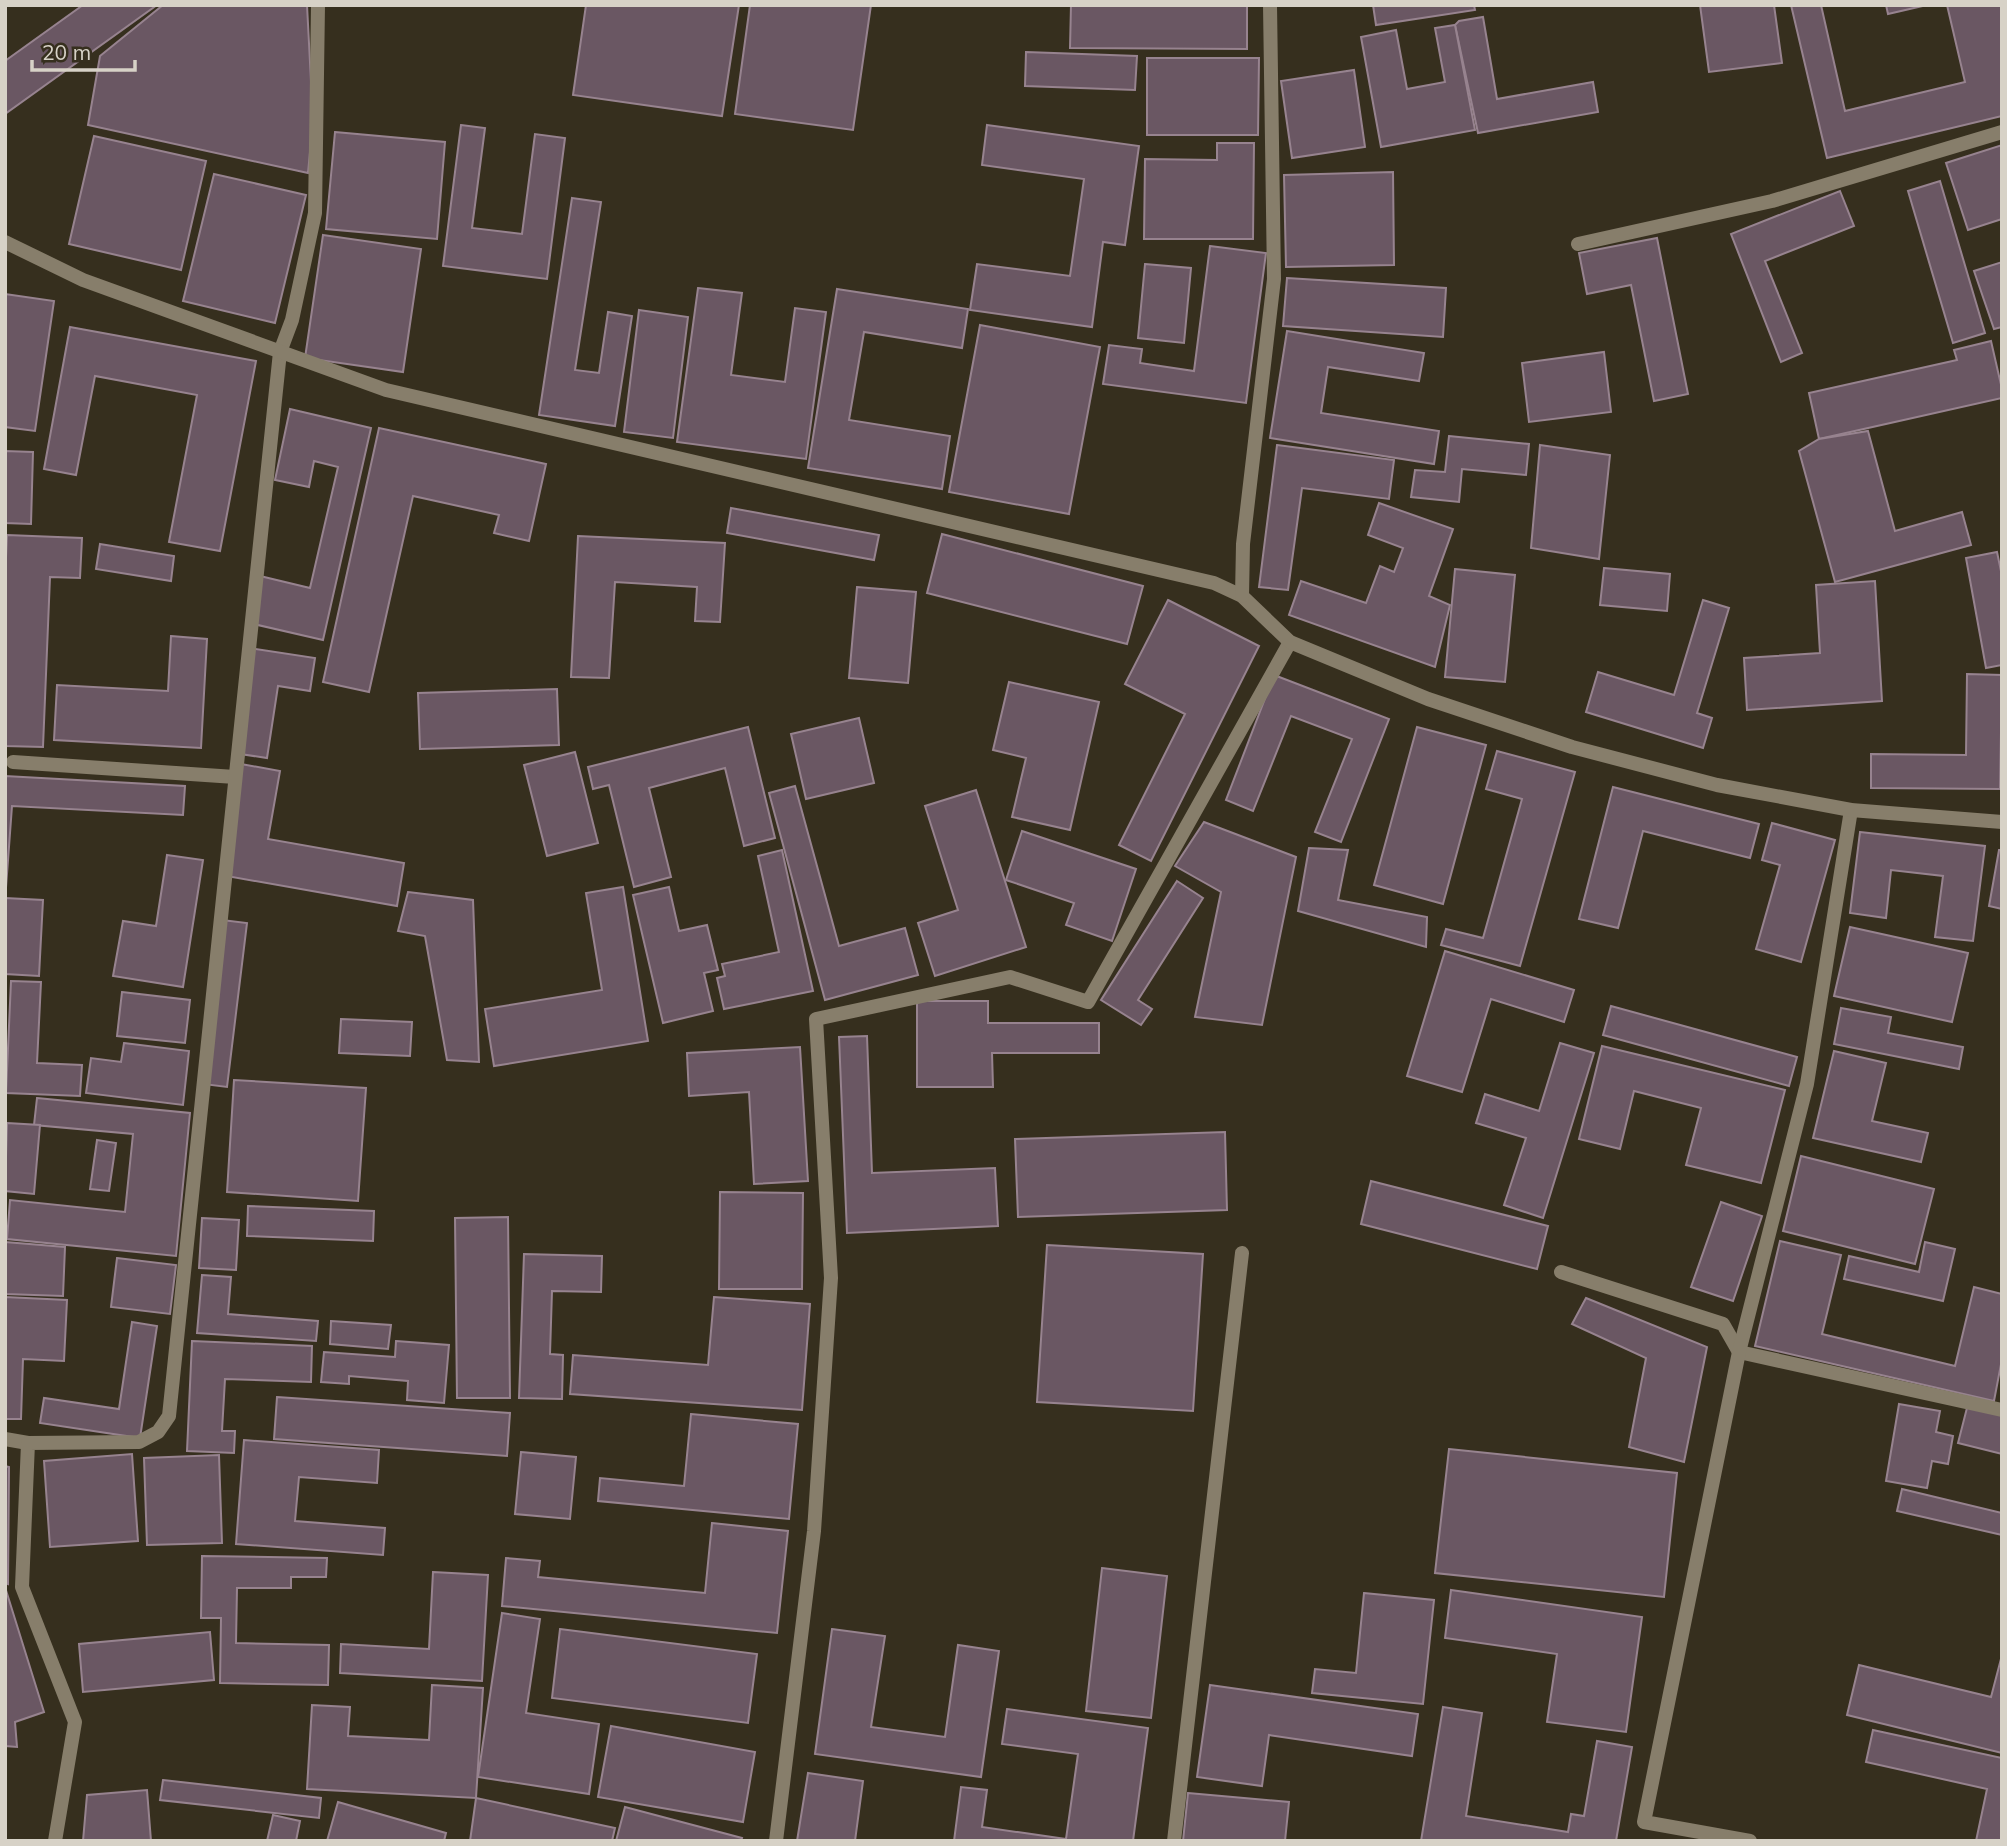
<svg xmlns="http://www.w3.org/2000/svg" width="2007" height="1846" viewBox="0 0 2007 1846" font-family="Mulish,sans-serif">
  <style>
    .building { fill: #6a5763; stroke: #97838f; stroke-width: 2 }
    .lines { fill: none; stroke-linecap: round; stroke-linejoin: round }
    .service { stroke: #877e6b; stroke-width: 14 }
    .minor { stroke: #877e6b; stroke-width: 14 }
    .tertiary { stroke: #877e6b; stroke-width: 14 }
  </style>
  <rect width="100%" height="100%" fill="#362f1e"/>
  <!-- building -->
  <g class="building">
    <path d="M 83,5 L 157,5 L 5,114 L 5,61 Z"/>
    <path d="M 163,5 L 307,5 L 313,120 L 308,173 L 88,125 L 100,56 Z"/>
    <path d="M 586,5 L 739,5 L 722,116 L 573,95 Z"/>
    <path d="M 750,5 L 871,5 L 853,130 L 735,114 Z"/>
    <path d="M 1071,5 L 1247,5 L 1247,49 L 1070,48 Z"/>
    <path d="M 1373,5 L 1474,5 L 1475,10 L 1376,25 Z"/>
    <path d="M 1700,5 L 1774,5 L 1782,63 L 1709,72 Z"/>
    <path d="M 1791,5 L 1821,5 L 1845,111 L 1965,82 L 1947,5 L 2002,5 L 2002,116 L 1827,158 Z"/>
    <path d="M 1886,5 L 1927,5 L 1888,14 Z"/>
    <path d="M 1483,17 L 1497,99 L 1593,82 L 1598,112 L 1478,133 L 1455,25 L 1459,21 Z"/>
    <path d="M 1455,25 L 1475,130 L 1381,147 L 1361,37 L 1396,30 L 1407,89 L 1445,82 L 1435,28 Z"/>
    <path d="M 1026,52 L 1137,56 L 1135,90 L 1025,86 Z"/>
    <path d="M 1147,58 L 1259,58 L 1258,135 L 1147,135 Z"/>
    <path d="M 1354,70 L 1365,147 L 1292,158 L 1281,81 Z"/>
    <path d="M 461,125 L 485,128 L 472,228 L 522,234 L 535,134 L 565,138 L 547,279 L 443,266 Z"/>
    <path d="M 987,125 L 1139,146 L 1125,245 L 1103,242 L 1092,327 L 970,310 L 977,264 L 1070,276 L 1084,179 L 982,165 Z"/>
    <path d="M 335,132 L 445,142 L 437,239 L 326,229 Z"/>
    <path d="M 94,136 L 206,161 L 181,270 L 69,244 Z"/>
    <path d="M 1217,143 L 1254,143 L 1253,239 L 1144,239 L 1145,159 L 1217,160 Z"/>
    <path d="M 2002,145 L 2002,219 L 1968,230 L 1946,163 Z"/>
    <path d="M 1393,172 L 1394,265 L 1286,267 L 1284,175 Z"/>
    <path d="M 214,174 L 306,195 L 275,323 L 183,301 Z"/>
    <path d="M 1940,181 L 1985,333 L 1953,343 L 1908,191 Z"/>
    <path d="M 1840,191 L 1854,226 L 1765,261 L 1802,353 L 1781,362 L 1731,234 Z"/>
    <path d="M 572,198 L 601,202 L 575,370 L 599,373 L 608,312 L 632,316 L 615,426 L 539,415 Z"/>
    <path d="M 323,235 L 421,249 L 403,372 L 305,358 Z"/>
    <path d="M 1657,238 L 1688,394 L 1654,401 L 1631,285 L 1587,294 L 1579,253 Z"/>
    <path d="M 1210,246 L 1266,253 L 1246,403 L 1103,384 L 1109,345 L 1142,349 L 1140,363 L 1194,371 Z"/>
    <path d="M 2002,262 L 2002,327 L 1994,329 L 1974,271 Z"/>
    <path d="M 1145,264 L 1191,268 L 1184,343 L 1138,338 Z"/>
    <path d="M 1287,278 L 1446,288 L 1443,337 L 1283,326 Z"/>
    <path d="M 698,288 L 742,293 L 731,375 L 785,382 L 795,308 L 826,312 L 806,459 L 677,442 Z"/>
    <path d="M 837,289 L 968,309 L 962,348 L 864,332 L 849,420 L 950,436 L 942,489 L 808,468 Z"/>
    <path d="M 5,294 L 54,301 L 35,431 L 5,427 Z"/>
    <path d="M 639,310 L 688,317 L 673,438 L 624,432 Z"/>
    <path d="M 980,325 L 1100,347 L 1069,514 L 949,492 Z"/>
    <path d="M 70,327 L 256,361 L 220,551 L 169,542 L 197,395 L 95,376 L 76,475 L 44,469 Z"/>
    <path d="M 1287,331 L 1424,353 L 1419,381 L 1328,367 L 1321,413 L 1439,431 L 1434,464 L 1270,438 Z"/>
    <path d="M 1991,341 L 2002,389 L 2002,398 L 1819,439 L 1809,393 L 1957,360 L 1954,350 Z"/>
    <path d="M 1604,352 L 1611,412 L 1529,422 L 1522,363 Z"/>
    <path d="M 290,409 L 371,428 L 323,640 L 249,623 L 260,576 L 310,588 L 338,467 L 314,461 L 309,487 L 275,480 Z"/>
    <path d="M 379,428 L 546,464 L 529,541 L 494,533 L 499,515 L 413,496 L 369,692 L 323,682 Z"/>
    <path d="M 1868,431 L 1895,531 L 1962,512 L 1971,545 L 1835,582 L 1799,451 L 1819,439 Z"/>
    <path d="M 1449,436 L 1529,444 L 1526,475 L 1462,469 L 1459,502 L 1411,497 L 1415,470 L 1445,472 Z"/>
    <path d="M 1277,445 L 1394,460 L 1389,499 L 1302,488 L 1288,590 L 1259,587 Z"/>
    <path d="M 1540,445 L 1610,455 L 1599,559 L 1531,548 Z"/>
    <path d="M 5,451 L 33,452 L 31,524 L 5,523 Z"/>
    <path d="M 1379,503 L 1453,529 L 1429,596 L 1450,605 L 1435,667 L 1289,615 L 1301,581 L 1366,603 L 1380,566 L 1394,572 L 1403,548 L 1368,535 Z"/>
    <path d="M 731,508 L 879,535 L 874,560 L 727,533 Z"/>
    <path d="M 942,534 L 1143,586 L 1127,644 L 927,593 Z"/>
    <path d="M 7,535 L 82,538 L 80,578 L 50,577 L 43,747 L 5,746 L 5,580 Z"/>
    <path d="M 578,536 L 725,543 L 720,622 L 695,621 L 697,587 L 615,582 L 609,678 L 571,677 Z"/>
    <path d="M 100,544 L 174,556 L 171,581 L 96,569 Z"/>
    <path d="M 1997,552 L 2002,576 L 2002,665 L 1986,668 L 1966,558 Z"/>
    <path d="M 1604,568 L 1670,574 L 1667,611 L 1600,605 Z"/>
    <path d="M 1455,569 L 1515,575 L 1505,682 L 1445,677 Z"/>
    <path d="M 1875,581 L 1882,701 L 1747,710 L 1744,658 L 1820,653 L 1816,585 Z"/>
    <path d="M 857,587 L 916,592 L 908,683 L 849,678 Z"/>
    <path d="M 1168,600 L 1259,646 L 1151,861 L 1119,845 L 1185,714 L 1125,684 Z"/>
    <path d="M 1703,600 L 1729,608 L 1697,713 L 1712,718 L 1703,748 L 1586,712 L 1598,672 L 1674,695 Z"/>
    <path d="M 171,636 L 207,639 L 201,748 L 54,740 L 57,685 L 168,691 Z"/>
    <path d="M 249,648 L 315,658 L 310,691 L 278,686 L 267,758 L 233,753 Z"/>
    <path d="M 1967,674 L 2002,675 L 2000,789 L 1871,788 L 1871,754 L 1966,755 Z"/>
    <path d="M 1274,675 L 1389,719 L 1341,842 L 1315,832 L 1352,739 L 1291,716 L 1253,811 L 1226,800 Z"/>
    <path d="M 1009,682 L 1099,702 L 1070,830 L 1012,817 L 1026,758 L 993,750 Z"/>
    <path d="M 557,689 L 559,745 L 420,749 L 418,693 Z"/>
    <path d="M 859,718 L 874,783 L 806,799 L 791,734 Z"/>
    <path d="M 748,727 L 775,838 L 744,846 L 725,768 L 649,788 L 671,877 L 634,887 L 609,785 L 593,789 L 588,767 Z"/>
    <path d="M 1417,727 L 1486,745 L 1443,904 L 1374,885 Z"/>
    <path d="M 1497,751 L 1575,772 L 1520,966 L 1441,945 L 1446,929 L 1483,938 L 1522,799 L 1486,789 Z"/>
    <path d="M 575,752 L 598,843 L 547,856 L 524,765 Z"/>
    <path d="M 241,764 L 280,771 L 268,839 L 404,863 L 397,906 L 221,875 Z"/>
    <path d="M 5,776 L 185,786 L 183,815 L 12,806 L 5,901 Z"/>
    <path d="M 795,786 L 839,946 L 905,928 L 918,975 L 825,1000 L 769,793 Z"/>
    <path d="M 1613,787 L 1759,824 L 1750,858 L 1643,831 L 1618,928 L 1579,919 Z"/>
    <path d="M 976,790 L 1026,947 L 935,976 L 918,923 L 958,910 L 925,806 Z"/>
    <path d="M 1204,822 L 1296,857 L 1262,1025 L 1195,1017 L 1221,892 L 1175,866 Z"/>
    <path d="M 1772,823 L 1835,840 L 1801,962 L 1756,949 L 1780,865 L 1762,860 Z"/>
    <path d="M 1022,831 L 1136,869 L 1112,941 L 1066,925 L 1074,903 L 1006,880 Z"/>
    <path d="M 1860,832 L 1985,846 L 1973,941 L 1935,937 L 1943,876 L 1891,870 L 1886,918 L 1850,913 Z"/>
    <path d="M 1309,848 L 1348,850 L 1338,900 L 1427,917 L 1426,947 L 1298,911 Z"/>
    <path d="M 782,850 L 813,991 L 724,1009 L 717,978 L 725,976 L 722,964 L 779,952 L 758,856 Z"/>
    <path d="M 1999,850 L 2002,850 L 2002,909 L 1989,906 Z"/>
    <path d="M 167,855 L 203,860 L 183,987 L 113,976 L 123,921 L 156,926 Z"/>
    <path d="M 1177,881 L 1203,898 L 1138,1000 L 1152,1009 L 1141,1025 L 1101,1000 Z"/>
    <path d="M 623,887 L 648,1041 L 494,1066 L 485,1009 L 602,990 L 586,893 Z"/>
    <path d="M 669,887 L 679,931 L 707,925 L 718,970 L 704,973 L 713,1011 L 663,1023 L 633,895 Z"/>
    <path d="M 408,892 L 473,900 L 479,1062 L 447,1060 L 425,936 L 398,931 Z"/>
    <path d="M 5,898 L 43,900 L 39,976 L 5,974 Z"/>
    <path d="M 222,920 L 247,923 L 227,1087 L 203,1084 Z"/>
    <path d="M 1850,927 L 1968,953 L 1952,1022 L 1834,996 Z"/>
    <path d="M 1445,951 L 1574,990 L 1564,1022 L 1491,999 L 1462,1092 L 1407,1076 Z"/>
    <path d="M 11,981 L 41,982 L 37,1063 L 82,1065 L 80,1096 L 6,1093 Z"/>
    <path d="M 122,992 L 190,1000 L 185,1043 L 117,1036 Z"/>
    <path d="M 917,1001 L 988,1001 L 988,1023 L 1099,1023 L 1099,1053 L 992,1053 L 993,1087 L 917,1087 Z"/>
    <path d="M 1611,1006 L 1797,1057 L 1789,1086 L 1603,1035 Z"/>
    <path d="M 1841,1008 L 1891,1017 L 1888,1033 L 1963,1047 L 1959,1069 L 1834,1044 Z"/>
    <path d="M 341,1019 L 412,1022 L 410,1056 L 339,1053 Z"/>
    <path d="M 867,1036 L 872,1173 L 995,1168 L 998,1226 L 847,1233 L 839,1037 Z"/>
    <path d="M 124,1043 L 189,1051 L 183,1105 L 86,1093 L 91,1058 L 121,1062 Z"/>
    <path d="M 1560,1043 L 1594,1053 L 1543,1218 L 1504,1205 L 1526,1138 L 1476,1123 L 1485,1094 L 1539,1111 Z"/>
    <path d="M 1602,1046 L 1785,1090 L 1761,1183 L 1686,1165 L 1701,1108 L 1634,1091 L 1620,1149 L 1579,1139 Z"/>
    <path d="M 800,1047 L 808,1181 L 754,1184 L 749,1092 L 689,1096 L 687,1053 Z"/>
    <path d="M 1834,1051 L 1886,1063 L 1872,1121 L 1928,1133 L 1921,1162 L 1813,1138 Z"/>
    <path d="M 234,1080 L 366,1088 L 358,1201 L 227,1192 Z"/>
    <path d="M 37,1098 L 190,1113 L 176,1256 L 7,1239 L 10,1200 L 125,1212 L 133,1134 L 34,1125 Z"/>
    <path d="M 7,1123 L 40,1125 L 34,1194 L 5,1191 Z"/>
    <path d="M 1225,1132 L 1227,1210 L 1018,1217 L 1015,1139 Z"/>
    <path d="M 97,1140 L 116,1143 L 109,1191 L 90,1189 Z"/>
    <path d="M 1801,1156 L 1934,1189 L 1915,1264 L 1783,1231 Z"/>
    <path d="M 1371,1181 L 1548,1226 L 1537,1269 L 1361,1224 Z"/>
    <path d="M 720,1192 L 803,1193 L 802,1289 L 719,1289 Z"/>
    <path d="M 1721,1202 L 1762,1216 L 1733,1301 L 1691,1287 Z"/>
    <path d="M 248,1206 L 374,1211 L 373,1241 L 247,1236 Z"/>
    <path d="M 508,1217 L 510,1398 L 457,1398 L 455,1218 Z"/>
    <path d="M 202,1218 L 239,1220 L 236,1270 L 199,1268 Z"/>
    <path d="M 1780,1241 L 1841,1255 L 1822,1334 L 1955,1366 L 1974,1287 L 2002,1294 L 2002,1359 L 1994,1401 L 1755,1346 Z"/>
    <path d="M 5,1242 L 65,1247 L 63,1296 L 5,1294 Z"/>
    <path d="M 1925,1242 L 1955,1249 L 1943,1301 L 1844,1279 L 1849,1256 L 1919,1272 Z"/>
    <path d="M 1047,1245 L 1203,1254 L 1193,1411 L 1037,1402 Z"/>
    <path d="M 524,1254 L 602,1256 L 601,1292 L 552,1291 L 550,1354 L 563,1355 L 562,1399 L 519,1398 Z"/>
    <path d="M 117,1258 L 176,1265 L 170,1314 L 111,1307 Z"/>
    <path d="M 202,1275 L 231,1277 L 228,1314 L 318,1321 L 316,1341 L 197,1333 Z"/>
    <path d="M 5,1297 L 67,1300 L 64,1361 L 23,1359 L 21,1419 L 5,1419 Z"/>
    <path d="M 714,1297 L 810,1304 L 802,1410 L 570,1394 L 573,1355 L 708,1365 Z"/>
    <path d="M 1586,1298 L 1707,1347 L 1684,1462 L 1629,1447 L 1646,1358 L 1572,1324 Z"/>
    <path d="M 331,1321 L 391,1325 L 388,1349 L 330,1344 Z"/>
    <path d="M 132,1322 L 157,1326 L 140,1438 L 40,1423 L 44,1398 L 119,1409 Z"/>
    <path d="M 192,1341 L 312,1346 L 311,1382 L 225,1379 L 222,1431 L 235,1431 L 234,1453 L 187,1451 Z"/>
    <path d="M 396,1341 L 449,1345 L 444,1403 L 407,1400 L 408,1381 L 349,1376 L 349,1384 L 321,1382 L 324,1352 L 395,1357 Z"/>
    <path d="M 277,1397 L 510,1413 L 507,1456 L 274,1439 Z"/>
    <path d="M 1899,1404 L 1940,1411 L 1936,1432 L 1953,1436 L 1948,1464 L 1932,1461 L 1927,1488 L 1886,1481 Z"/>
    <path d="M 1968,1404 L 2002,1412 L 2002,1454 L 1958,1443 Z"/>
    <path d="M 691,1414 L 798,1424 L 789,1519 L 598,1501 L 600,1478 L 684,1486 Z"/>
    <path d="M 244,1440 L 379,1450 L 377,1483 L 299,1477 L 295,1521 L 385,1528 L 383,1555 L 236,1544 Z"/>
    <path d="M 1449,1449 L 1677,1473 L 1664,1597 L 1435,1573 Z"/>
    <path d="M 521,1452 L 576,1457 L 570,1519 L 515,1514 Z"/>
    <path d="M 132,1454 L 138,1541 L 50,1547 L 44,1461 Z"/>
    <path d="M 219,1455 L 222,1543 L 147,1545 L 144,1458 Z"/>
    <path d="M 5,1466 L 9,1467 L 8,1584 L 5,1583 Z"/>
    <path d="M 1902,1489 L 2002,1513 L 2002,1535 L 1897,1511 Z"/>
    <path d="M 712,1523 L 788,1531 L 777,1633 L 502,1606 L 506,1558 L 540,1561 L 538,1577 L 705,1593 Z"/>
    <path d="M 202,1556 L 327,1558 L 326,1577 L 291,1577 L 291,1588 L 237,1588 L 236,1643 L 329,1645 L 328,1685 L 220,1683 L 221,1618 L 201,1618 Z"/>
    <path d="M 1102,1568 L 1167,1576 L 1151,1718 L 1086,1711 Z"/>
    <path d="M 433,1572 L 488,1575 L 482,1681 L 340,1673 L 341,1644 L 429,1649 Z"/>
    <path d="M 5,1587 L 44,1712 L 15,1722 L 17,1747 L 5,1746 Z"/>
    <path d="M 1451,1590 L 1642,1617 L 1626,1732 L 1547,1722 L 1557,1654 L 1445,1638 Z"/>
    <path d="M 1364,1593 L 1434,1600 L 1423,1704 L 1312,1693 L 1315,1669 L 1356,1673 Z"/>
    <path d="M 502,1613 L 540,1619 L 526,1713 L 599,1724 L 589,1794 L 478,1777 Z"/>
    <path d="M 560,1629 L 757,1654 L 748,1723 L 552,1698 Z"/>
    <path d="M 832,1629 L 885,1636 L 871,1727 L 945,1737 L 958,1645 L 999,1651 L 981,1777 L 815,1754 Z"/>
    <path d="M 210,1632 L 214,1680 L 83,1692 L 79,1644 Z"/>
    <path d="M 2002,1655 L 2002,1753 L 1847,1715 L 1859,1665 L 1991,1697 Z"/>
    <path d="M 432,1685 L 483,1688 L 476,1798 L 307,1789 L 312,1705 L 350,1707 L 348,1736 L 429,1740 Z"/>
    <path d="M 1210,1685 L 1418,1714 L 1412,1756 L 1269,1735 L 1262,1786 L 1197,1777 Z"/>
    <path d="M 1443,1707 L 1482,1713 L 1466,1816 L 1568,1832 L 1571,1814 L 1584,1816 L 1597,1741 L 1632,1747 L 1616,1841 L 1421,1841 Z"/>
    <path d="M 1007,1709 L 1148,1728 L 1133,1841 L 954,1841 L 961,1787 L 987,1790 L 982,1827 L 1066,1839 L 1078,1754 L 1002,1744 Z"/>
    <path d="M 611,1726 L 755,1752 L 743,1822 L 598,1797 Z"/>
    <path d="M 1873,1730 L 2002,1758 L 2002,1841 L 1976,1841 L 1987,1789 L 1866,1762 Z"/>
    <path d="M 808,1773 L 863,1781 L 855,1841 L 797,1841 Z"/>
    <path d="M 163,1780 L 321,1798 L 319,1818 L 160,1800 Z"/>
    <path d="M 147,1790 L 151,1841 L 83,1841 L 87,1795 Z"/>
    <path d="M 1188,1793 L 1289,1802 L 1285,1841 L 1183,1841 Z"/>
    <path d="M 476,1798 L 615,1828 L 612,1841 L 470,1841 Z"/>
    <path d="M 338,1802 L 446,1833 L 444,1841 L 327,1841 Z"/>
    <path d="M 625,1807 L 742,1838 L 741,1841 L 616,1841 Z"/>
    <path d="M 273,1815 L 300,1821 L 296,1841 L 267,1841 Z"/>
  </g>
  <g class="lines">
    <!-- service -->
    <path class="service" d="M 1174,1841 L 1242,1253"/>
    <!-- minor -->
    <g class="minor">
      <path d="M 1578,244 L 1772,201 L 2002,132"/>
      <path d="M 13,762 L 235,777"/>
      <path d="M 1561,1272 L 1723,1324 L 1739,1352 L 2002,1410"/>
      <path d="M 5,1439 L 28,1443"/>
      <path d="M 55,1841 L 75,1722 L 22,1587 L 28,1443 L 139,1442 L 158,1432 L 169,1416 L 280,352 L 292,320 L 315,213 L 318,5"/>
      <path d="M 776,1841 L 814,1531 L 831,1278 L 816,1019 L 1010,977 L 1088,1002 L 1290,642"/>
      <path d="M 1750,1841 L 1644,1822 L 1739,1352 L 1807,1084 L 1851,810"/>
    </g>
    <!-- tertiary -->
    <g class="tertiary">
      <path d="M 5,242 L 83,280 L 386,390 L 1214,583 L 1242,596 L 1290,642 L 1428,699 L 1572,747 L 1717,785 L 1851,810 L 2002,822"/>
      <path d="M 1242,596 L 1243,544 L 1274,279 L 1270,5"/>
    </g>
  </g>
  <!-- border -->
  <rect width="2007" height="1846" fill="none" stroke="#d7d2c7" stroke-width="14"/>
  <!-- scale -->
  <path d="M32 60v10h103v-10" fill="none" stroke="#d7d2c7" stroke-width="3.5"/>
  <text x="42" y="60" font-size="21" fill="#d7d2c7" stroke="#362f1e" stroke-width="5" paint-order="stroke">20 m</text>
</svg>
